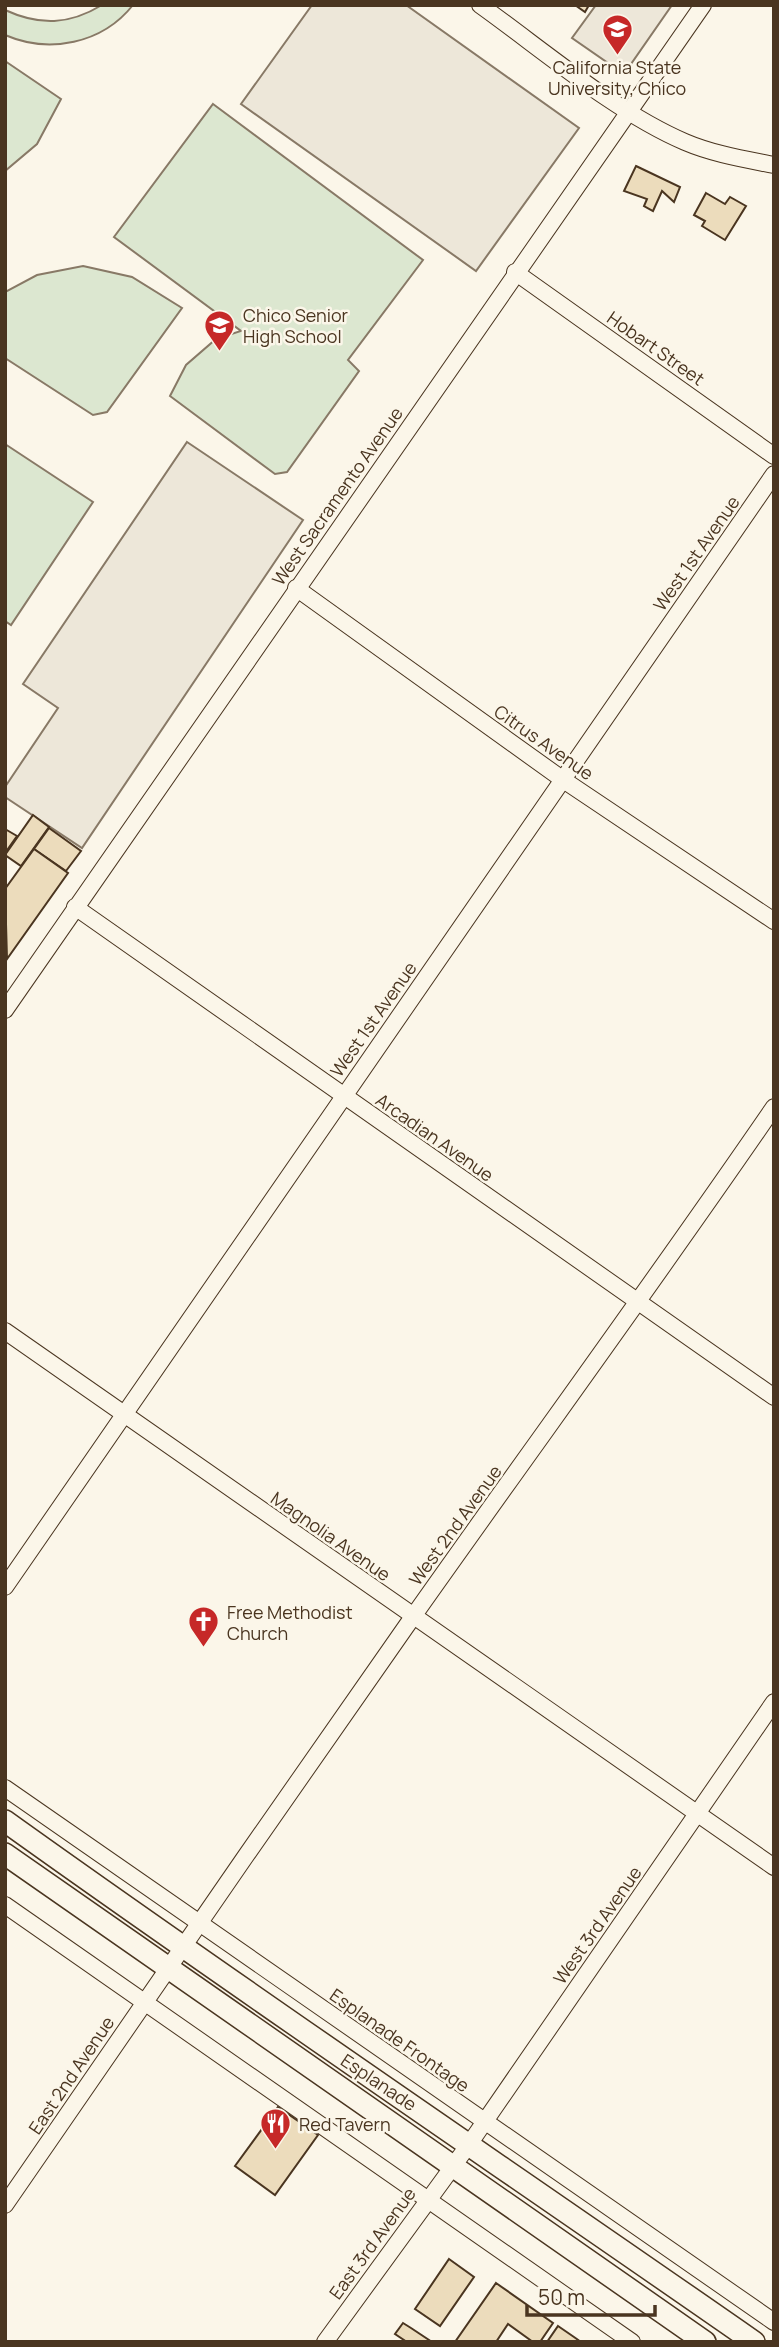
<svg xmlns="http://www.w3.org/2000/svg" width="779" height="2347" viewBox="0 0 779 2347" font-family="Manrope,sans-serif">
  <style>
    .green { fill: #dce7d0; stroke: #887966; stroke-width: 2 }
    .parking { fill: #ede7d9; stroke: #887966; stroke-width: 2 }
    .building { fill: #ecdcbc; stroke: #4a3520; stroke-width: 2 }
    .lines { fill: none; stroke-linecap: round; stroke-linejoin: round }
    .street-casing { stroke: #4a3520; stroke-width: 18 }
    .secondary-casing { stroke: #4a3520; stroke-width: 24 }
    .street { stroke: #fbf6e9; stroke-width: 16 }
    .secondary { stroke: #fbf6e9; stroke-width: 21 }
    .labels { text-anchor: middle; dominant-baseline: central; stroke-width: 5; stroke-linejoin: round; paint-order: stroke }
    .poi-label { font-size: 18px; fill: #4a3520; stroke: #fbf6e9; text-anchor: start }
    .street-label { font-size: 18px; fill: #4a3520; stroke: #fbf6e9 }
  </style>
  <rect width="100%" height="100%" fill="#fbf6e9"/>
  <!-- green -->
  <g class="green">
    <path d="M 102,5 L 133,5 C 102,44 49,54 5,35 L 5,10 C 40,26 69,25 102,5 Z"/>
    <path d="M 5,61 L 61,99 L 37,144 L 5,171 Z"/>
    <path d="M 213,104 L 423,260 L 348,360 L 359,371 L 287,472 L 275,474 L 170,396 L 186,365 L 216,339 L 241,331 L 114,237 Z"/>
    <path d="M 83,266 L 132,277 L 182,308 L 107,412 L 93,415 L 5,358 L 5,292 L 37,275 Z"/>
    <path d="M 5,444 L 93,502 L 11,625 L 5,621 Z"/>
  </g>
  <!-- parking -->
  <g class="parking">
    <path d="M 312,5 L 406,5 L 579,128 L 476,271 L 241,104 Z"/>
    <path d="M 596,5 L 672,5 L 624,74 L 572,38 Z"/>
    <path d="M 187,442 L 303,520 L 82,848 L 5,797 L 5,787 L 58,708 L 23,684 Z"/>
  </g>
  <!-- building -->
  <g class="building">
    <path d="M 575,5 L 589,5 L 585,12 Z"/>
    <path d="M 636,166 L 680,187 L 674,202 L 662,191 L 653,211 L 644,206 L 647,199 L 624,191 Z"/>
    <path d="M 706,193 L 725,204 L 730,197 L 746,206 L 725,240 L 702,226 L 705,221 L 694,215 Z"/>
    <path d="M 33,815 L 49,827 L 21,866 L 5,855 Z"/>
    <path d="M 49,828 L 81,851 L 66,871 L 34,849 Z"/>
    <path d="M 5,829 L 17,836 L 5,853 Z"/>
    <path d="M 34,849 L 68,873 L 7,959 L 5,889 Z"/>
    <path d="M 278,2107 L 318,2135 L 275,2195 L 235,2166 Z"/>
    <path d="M 449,2259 L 474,2277 L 440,2326 L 415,2309 Z"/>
    <path d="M 496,2283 L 553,2323 L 540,2342 L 533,2342 L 508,2324 L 496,2342 L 455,2342 Z"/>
    <path d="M 403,2323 L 411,2328 L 432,2342 L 407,2342 L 395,2334 Z"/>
    <path d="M 558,2326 L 574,2337 L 581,2342 L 547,2342 Z"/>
  </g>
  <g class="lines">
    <defs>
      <g id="street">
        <path d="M 480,5 C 543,50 615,112 685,142 C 713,154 744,159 774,165"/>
        <path d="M 515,272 L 774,456"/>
        <path d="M 296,588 L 562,779 L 774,921"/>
        <path d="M 75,907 L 774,1397"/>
        <path d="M 5,1010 L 703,5"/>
        <path d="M 5,1331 L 774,1867"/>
        <path d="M 5,1587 L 774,474"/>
        <path d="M 5,1788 L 774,2322"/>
        <path d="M 5,1905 L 632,2342"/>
        <path d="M 5,2205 C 140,2008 275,1813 412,1618 C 532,1448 656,1279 774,1107"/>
        <path d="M 325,2342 L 470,2143 L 774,1702"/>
      </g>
      <g id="secondary">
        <path d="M 5,1821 C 252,1998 504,2168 754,2342"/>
        <path d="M 5,1854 L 705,2342"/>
      </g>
    </defs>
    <!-- street casing -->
    <use href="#street" class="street-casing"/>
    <!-- secondary casing -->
    <use href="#secondary" class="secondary-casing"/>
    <!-- street -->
    <use href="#street" class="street"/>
    <!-- secondary -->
    <use href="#secondary" class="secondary"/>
  </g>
  <!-- icons -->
  <defs>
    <symbol id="university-pin" viewBox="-11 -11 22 30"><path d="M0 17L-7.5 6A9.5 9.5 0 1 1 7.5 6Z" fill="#c62828" stroke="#fbf6e9"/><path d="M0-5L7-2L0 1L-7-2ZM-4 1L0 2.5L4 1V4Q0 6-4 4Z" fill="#fff"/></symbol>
    <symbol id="school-pin" viewBox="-11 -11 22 30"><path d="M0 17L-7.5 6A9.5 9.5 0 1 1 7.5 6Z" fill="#c62828" stroke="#fbf6e9"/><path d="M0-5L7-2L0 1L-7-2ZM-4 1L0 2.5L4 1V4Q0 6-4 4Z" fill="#fff"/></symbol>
    <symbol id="church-pin" viewBox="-11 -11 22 30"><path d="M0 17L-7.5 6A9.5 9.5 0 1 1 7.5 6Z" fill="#c62828" stroke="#fbf6e9"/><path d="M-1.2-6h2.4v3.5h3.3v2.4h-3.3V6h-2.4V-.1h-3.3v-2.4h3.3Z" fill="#fff"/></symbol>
    <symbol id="restaurant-pin" viewBox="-11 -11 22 30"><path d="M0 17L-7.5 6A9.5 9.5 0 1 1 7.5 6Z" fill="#c62828" stroke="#fbf6e9"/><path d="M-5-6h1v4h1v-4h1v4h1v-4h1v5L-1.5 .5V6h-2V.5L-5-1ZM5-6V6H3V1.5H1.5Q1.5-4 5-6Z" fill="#fff"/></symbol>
  </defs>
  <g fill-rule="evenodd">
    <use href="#university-pin" x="600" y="12" width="35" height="47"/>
    <use href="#school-pin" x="202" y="308" width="35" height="47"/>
    <use href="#church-pin" x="186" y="1604" width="35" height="47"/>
    <use href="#restaurant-pin" x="258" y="2106" width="35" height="47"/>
  </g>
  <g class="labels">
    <!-- poi labels -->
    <g class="poi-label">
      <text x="617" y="67" text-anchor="middle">California State<tspan x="617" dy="21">University, Chico</tspan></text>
      <text x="243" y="315">Chico Senior<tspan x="243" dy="21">High School</tspan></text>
      <text x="227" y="1612">Free Methodist<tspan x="227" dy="21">Church</tspan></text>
      <text x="299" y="2124">Red Tavern</text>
    </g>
    <!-- street labels -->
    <g class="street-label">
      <text transform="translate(656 348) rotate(35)">Hobart Street</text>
      <text transform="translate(337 496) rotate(-55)">West Sacramento Avenue</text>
      <text transform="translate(696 553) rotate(-55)">West 1st Avenue</text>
      <text transform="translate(544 742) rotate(35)">Citrus Avenue</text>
      <text transform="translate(373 1019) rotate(-55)">West 1st Avenue</text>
      <text transform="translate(435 1137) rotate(35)">Arcadian Avenue</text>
      <text transform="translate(455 1525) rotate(-54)">West 2nd Avenue</text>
      <text transform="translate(331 1536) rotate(35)">Magnolia Avenue</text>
      <text transform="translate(597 1925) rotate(-55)">West 3rd Avenue</text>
      <text transform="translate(400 2040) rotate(35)">Esplanade Frontage</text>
      <text transform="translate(71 2075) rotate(-56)">East 2nd Avenue</text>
      <text transform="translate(379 2082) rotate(34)">Esplanade</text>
      <text transform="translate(372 2243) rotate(-54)">East 3rd Avenue</text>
    </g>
  </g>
  <!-- border -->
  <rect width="779" height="2347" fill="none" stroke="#4a3520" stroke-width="14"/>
  <!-- scale -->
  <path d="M527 2305v10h128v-10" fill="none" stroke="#4a3520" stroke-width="3.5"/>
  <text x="538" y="2305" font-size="21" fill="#4a3520" stroke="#fbf6e9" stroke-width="5" paint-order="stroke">50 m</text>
</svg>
